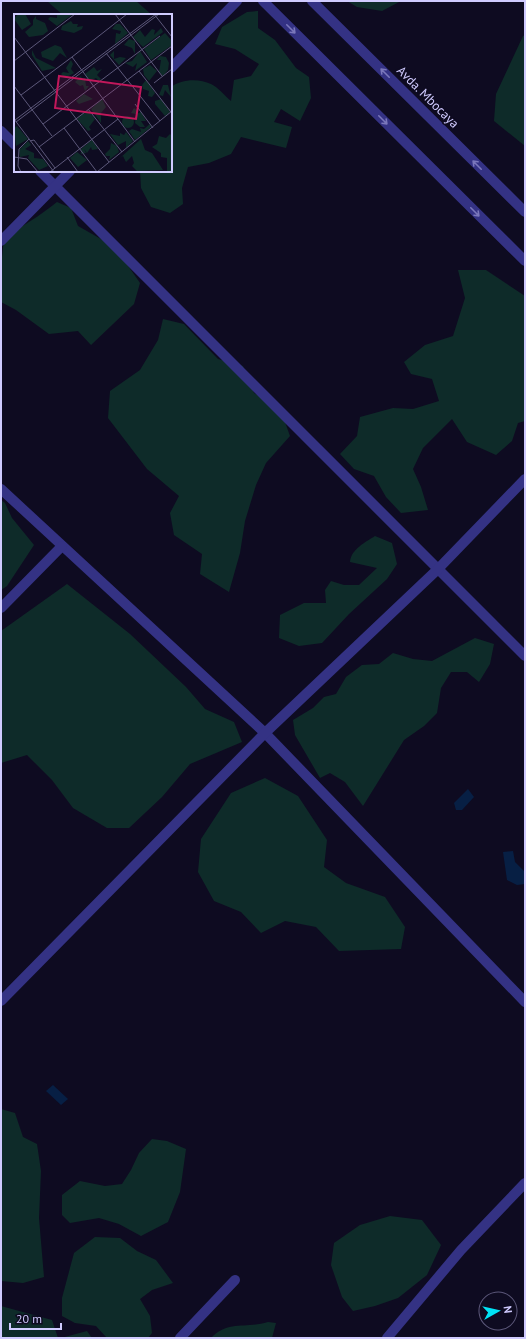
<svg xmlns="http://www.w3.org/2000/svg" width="526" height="1339" viewBox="0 0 526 1339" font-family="'PT Sans',sans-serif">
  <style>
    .green { fill: #0e2b29 }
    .water { fill: #071f44 }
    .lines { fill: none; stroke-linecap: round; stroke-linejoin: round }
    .minor { stroke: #343284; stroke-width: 10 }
    .oneway { stroke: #7a77bb }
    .labels { text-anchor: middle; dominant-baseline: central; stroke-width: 3.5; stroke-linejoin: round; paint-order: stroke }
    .street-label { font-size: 13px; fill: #d0cbff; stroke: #0e0b21 }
    .inset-road { fill: none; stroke: #5c587a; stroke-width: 1 }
    .view { fill: #c2185b; fill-opacity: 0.15; stroke: #c2185b; stroke-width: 2 }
    .inset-edge { fill: none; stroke: #d0cbff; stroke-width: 2 }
  </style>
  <rect width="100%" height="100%" fill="#0e0b21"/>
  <!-- green -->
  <g class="green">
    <path d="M 47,1 L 136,1 L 152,15 L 63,15 Z"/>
    <path d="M 347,1 L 401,1 L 382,11 L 357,7 Z"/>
    <path d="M 258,11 L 258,28 L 275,40 L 296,68 L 309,77 L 311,98 L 300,121 L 281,109 L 274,122 L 292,127 L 286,148 L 241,137 L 231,154 L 209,163 L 188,167 L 182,188 L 183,204 L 170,213 L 151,207 L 141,188 L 140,171 L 171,171 L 171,87 C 181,79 199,78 211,84 C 218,87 225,96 231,101 L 234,80 L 251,76 L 259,64 L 235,49 L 215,44 L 222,27 L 247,12 Z"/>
    <path d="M 525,35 L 525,146 L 494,121 L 496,94 L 523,36 Z"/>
    <path d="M 57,202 L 71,208 L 78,226 L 115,247 L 140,283 L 134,304 L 91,345 L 78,331 L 49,334 L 16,310 L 1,302 L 1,266 L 4,238 C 22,226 40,216 57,202 Z"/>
    <path d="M 458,270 L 486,270 L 525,296 L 525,366 L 524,366 L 525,421 L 518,423 L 512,441 L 496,455 L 467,442 L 452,419 L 423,448 L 413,469 L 421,487 L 428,510 L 401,513 L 386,497 L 374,476 L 354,469 L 340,454 L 357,436 L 360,417 L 393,408 L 413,409 L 439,401 L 432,379 L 411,374 L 404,362 L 425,345 L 453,336 L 465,298 Z"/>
    <path d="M 163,319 L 184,324 L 218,359 L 243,366 L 254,393 L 280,408 L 290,436 L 266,463 L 256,485 L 245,521 L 240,553 L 229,592 L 200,574 L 202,554 L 174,535 L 170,513 L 179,496 L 147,469 L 108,418 L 110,391 L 140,370 L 158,340 Z"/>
    <path d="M 1,500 L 5,503 L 12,518 L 34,545 L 7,586 L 1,590 Z"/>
    <path d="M 375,536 L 392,543 L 397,564 L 387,579 L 349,614 L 322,643 L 299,646 L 279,638 L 280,615 L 304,603 L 326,603 L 325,590 L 331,581 L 344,585 L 359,585 L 377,568 L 350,562 C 351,549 366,542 375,536 Z"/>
    <path d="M 67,584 L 130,634 L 186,687 L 205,709 L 234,722 L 242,742 L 190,764 L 162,797 L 129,828 L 107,828 L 73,808 L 52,780 L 27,755 L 1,763 L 1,631 Z"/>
    <path d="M 475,638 L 494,644 L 490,664 L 479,682 L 467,672 L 451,672 L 441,688 L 437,713 L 424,726 L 404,740 L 363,806 L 345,782 L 330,773 L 320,778 L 295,735 L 293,720 L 313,708 L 324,697 L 336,694 L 346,677 L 362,665 L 379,664 L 393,653 L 413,659 L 432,661 Z"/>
    <path d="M 265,778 L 298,796 L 327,840 L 324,867 L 346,883 L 385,897 L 405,927 L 401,949 L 339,951 L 316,927 L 285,921 L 261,933 L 241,912 L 214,901 L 198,872 L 201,839 L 231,793 Z"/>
    <path d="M 1,1109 L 15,1113 L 23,1137 L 37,1144 L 41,1171 L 39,1218 L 44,1277 L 23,1283 L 1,1281 Z"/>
    <path d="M 152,1139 L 167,1141 L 186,1149 L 180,1192 L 168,1222 L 141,1236 L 119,1224 L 99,1218 L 70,1223 L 62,1215 L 62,1195 L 80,1181 L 105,1186 L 122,1184 L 131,1170 L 139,1153 Z"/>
    <path d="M 390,1216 L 422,1220 L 441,1245 L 427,1275 L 398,1298 L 375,1306 L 353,1311 L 342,1297 L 331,1265 L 334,1243 L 360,1225 Z"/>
    <path d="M 95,1237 L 120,1238 L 137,1251 L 156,1260 L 173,1283 L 152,1290 L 140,1299 L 150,1316 L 152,1333 L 148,1338 L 107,1338 L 96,1326 L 75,1323 L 62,1316 L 62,1298 L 74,1253 Z"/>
    <path d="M 1,1306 L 52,1320 L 58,1338 L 1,1338 Z"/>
    <path d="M 268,1322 L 276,1323 L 272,1338 L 211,1338 C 228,1320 246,1329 268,1322 Z"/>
    <path d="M 87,1331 L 92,1338 L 61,1338 Z"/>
  </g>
  <!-- water -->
  <g class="water">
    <path d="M 468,789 L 474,797 L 462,810 L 456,810 L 454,803 Z"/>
    <path d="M 513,851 L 515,862 L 525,872 L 525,884 L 517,885 L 507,880 L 503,852 Z"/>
    <path d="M 53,1085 L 68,1099 L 61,1105 L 46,1091 Z"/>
  </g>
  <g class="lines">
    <!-- minor -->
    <g class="minor">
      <path d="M 263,1 L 525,261"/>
      <path d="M 312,1 L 525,212"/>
      <path d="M 171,68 L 237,1"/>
      <path d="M 1,131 L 15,145"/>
      <path d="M 40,171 L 525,656"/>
      <path d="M 1,241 L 70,171"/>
      <path d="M 1,489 L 265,733 L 525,1002"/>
      <path d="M 1,608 L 62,546"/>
      <path d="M 1,1001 L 265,733 L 438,569 L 525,479"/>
      <path d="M 180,1338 L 235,1280"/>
      <path d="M 387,1338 L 461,1250 L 525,1183"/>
    </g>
  </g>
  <!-- one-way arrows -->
  <defs><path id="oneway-shaft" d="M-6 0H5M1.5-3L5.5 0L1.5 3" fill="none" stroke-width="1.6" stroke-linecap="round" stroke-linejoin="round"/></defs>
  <g class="oneway">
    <use href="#oneway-shaft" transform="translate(291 29) rotate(45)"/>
    <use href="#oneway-shaft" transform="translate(385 73) rotate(-135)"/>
    <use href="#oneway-shaft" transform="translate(383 120) rotate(45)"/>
    <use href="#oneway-shaft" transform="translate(477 165) rotate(-135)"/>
    <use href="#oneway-shaft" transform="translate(475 212) rotate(45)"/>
  </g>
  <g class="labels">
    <!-- street labels -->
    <g class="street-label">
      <text transform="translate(428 97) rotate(45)">Avda. Mbocaya</text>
    </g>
  </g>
  <!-- overview -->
  <g transform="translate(14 14)">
    <rect width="158" height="158" fill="#0e0b21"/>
    <path d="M 4,0 L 11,0 L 17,10 L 8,16 L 0,5 ZM 43,0 L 59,0 L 43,12 L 34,5 L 36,3 L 43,4 ZM 22,2 L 22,5 L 31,9 L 34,17 L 29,21 L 15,23 L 11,18 L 19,11 L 19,6 ZM 57,7 L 59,10 L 64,10 L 63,13 L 69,12 L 68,15 L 60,19 L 47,16 L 48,12 ZM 102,10 L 106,10 L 114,19 L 101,30 L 102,19 L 106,20 L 107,17 L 98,15 ZM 147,14 L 149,18 L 129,33 L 119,23 L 126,16 L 131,23 L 138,15 L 141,16 L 140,21 ZM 151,19 L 158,27 L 158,31 L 137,46 L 130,35 ZM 115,25 L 121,27 L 121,40 L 118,34 L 110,31 ZM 41,31 L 47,33 L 53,44 L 46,39 L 39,47 L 28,43 L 27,38 ZM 18,36 L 22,44 L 42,54 L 28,57 L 18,41 ZM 100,37 L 100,45 L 106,43 L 112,44 L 105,51 L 96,41 ZM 126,37 L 133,48 L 121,57 L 123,49 L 119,53 L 111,49 L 118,47 ZM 146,42 L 152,43 L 155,49 L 154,56 L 149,62 L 145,58 L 147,46 L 143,46 ZM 57,46 L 59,50 L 57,55 L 60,59 L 51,64 L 47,60 L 49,58 L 55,59 L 52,54 ZM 136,51 L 143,57 L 135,67 L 130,61 L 129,55 ZM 80,53 L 83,57 L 88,55 L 83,61 L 87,65 L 85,67 L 82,64 L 76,67 L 71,60 ZM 67,62 L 68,65 L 71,64 L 72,72 L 75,72 L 71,77 L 69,71 L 66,72 L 61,68 ZM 132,66 L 141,79 L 138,83 L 134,82 L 135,77 L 129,75 L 128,71 ZM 149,71 L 154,71 L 157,83 L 151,76 L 149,82 L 145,81 ZM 70,80 L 79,85 L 65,90 L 62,87 ZM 88,85 L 92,93 L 87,99 L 87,109 L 77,95 ZM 147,85 L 156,98 L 151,102 L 141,90 L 141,87 ZM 120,94 L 124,97 L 122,100 L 127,98 L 132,107 L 127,107 L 131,113 L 126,113 L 121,109 L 122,100 L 117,99 ZM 74,96 L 81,105 L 75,113 L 77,116 L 74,117 L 63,105 ZM108 108a6 6 0 1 1 12 0a6 6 0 1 1-12 0ZM 136,110 L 137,113 L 121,126 L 115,117 L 118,115 L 127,118 L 126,114 L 130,115 ZM 3,112 L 14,125 L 2,132 L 0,114 ZM 112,118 L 119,127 L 112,134 L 112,127 L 104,131 L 96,120 L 106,122 L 106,119 L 110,121 ZM 156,120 L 158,122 L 158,158 L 153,158 L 153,144 L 147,143 L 147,139 L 138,133 L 143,130 L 145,122 L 152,124 ZM 127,125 L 131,136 L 138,139 L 149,156 L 123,157 L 118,152 L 120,149 L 118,142 L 112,148 L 109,142 L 106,144 ZM 78,126 L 84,135 L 78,136 L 77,133 L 73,139 L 70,135 L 72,139 L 67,140 L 67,135 ZM 14,127 L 17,131 L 11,135 L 20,139 L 20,144 L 29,145 L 34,152 L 25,156 L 14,144 L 15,141 L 6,143 L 5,136 ZM 97,129 L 103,132 L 105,138 L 95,146 L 96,142 L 92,142 L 91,140 L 96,135 ZM 63,138 L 73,146 L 64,153 L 56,144 Z" fill="#0e2b29"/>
    <path class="inset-road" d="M 101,0 L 148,62M 113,0 L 58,43 L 121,128M 140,0 L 158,23M 0,23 L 95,148M 92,39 L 146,107M 0,47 L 61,0M 125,57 L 157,98M 140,69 L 158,55M 0,72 L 38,122M 7,81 L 58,43M 121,90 L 139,114M 74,95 L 108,138M 0,105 L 40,158M 1,106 L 142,0M 2,108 L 145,0M 29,110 L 146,22M 50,114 L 83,158 L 158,97M 16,127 L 20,126 L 41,154M 25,133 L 158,32M 0,143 L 13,145 L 24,158M 53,143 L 64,158M 7,158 L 4,152 L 5,135 L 15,125M 36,158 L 104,105"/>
    <path class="view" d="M 45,62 L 127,73 L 122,105 L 41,94 Z"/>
    <rect width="158" height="158" class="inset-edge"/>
  </g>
  <!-- border -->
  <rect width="526" height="1339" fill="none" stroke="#d0cbff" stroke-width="4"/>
  <!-- north arrow -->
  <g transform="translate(498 1311) rotate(82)"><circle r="19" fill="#0e0b21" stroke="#5c587a"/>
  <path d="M0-3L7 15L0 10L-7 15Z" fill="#00e3f6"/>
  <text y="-6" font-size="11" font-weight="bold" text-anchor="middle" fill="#d0cbff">N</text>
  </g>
  <!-- scale -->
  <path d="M10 1323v6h51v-6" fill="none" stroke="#d0cbff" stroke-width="2"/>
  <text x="16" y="1323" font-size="12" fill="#d0cbff" stroke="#0e0b21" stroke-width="3" paint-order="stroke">20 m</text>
</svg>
